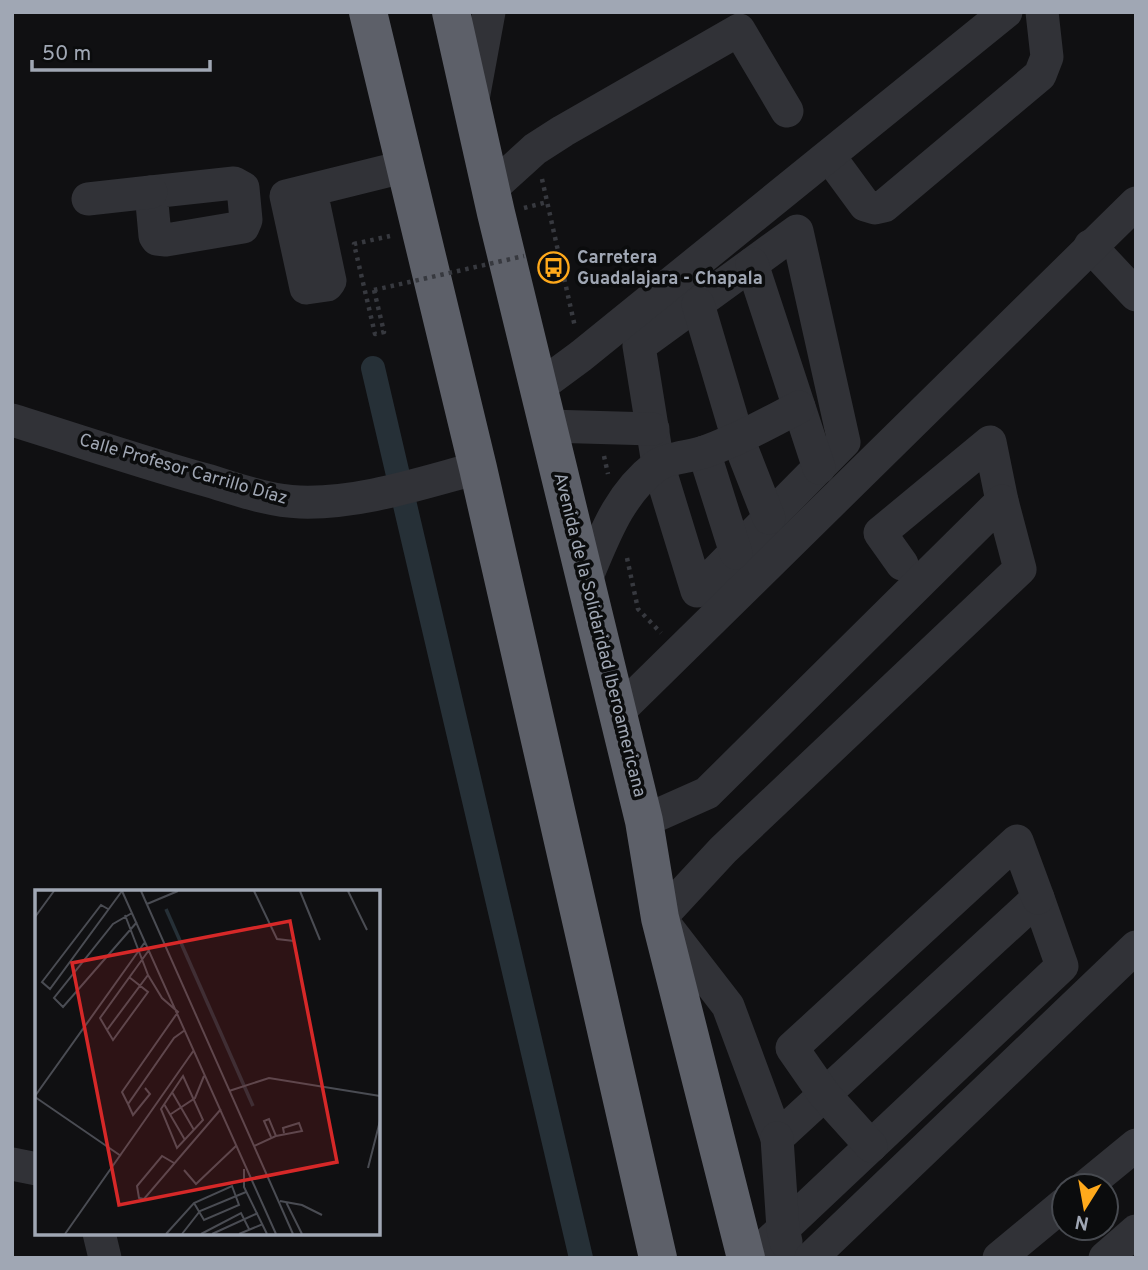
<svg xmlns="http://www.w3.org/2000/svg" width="1148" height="1270" viewBox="0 0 1148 1270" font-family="Overpass,sans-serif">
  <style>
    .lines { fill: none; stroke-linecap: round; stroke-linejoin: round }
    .canal { stroke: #263037; stroke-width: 24 }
    .path { stroke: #37393f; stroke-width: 4.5; stroke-dasharray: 3.5 5; stroke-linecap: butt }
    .minor { stroke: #313237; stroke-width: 33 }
    .highway { stroke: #5d6069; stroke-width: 38 }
    .path-bridge { stroke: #37393f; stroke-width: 4.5; stroke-dasharray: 3.5 5; stroke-linecap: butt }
    .labels { text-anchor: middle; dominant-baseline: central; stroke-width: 7; stroke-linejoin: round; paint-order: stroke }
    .poi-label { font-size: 18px; font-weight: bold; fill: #a0a7b4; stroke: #0b0c0d; text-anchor: start }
    .street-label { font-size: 18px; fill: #a0a7b4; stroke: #0b0c0d }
    .inset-river { fill: none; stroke: #263037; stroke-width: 3.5 }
    .inset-road { fill: none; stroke: #4a4c53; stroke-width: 2 }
    .view { fill: #d62828; fill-opacity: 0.15; stroke: #d62828; stroke-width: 3.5 }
    .inset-edge { fill: none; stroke: #a0a7b4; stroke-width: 3.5 }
  </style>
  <rect width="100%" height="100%" fill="#101012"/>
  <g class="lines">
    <!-- canal -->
    <path class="canal" d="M 373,368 L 581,1258"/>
    <!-- path -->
    <g class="path">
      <path d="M 542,179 L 575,327"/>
      <path d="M 524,208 L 547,202"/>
      <path d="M 374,290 L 384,332 L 375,334 L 354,244 L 390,236"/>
      <path d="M 604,456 L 608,474"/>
      <path d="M 627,558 L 638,609 L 661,633"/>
    </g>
    <!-- minor -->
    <g class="minor">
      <path d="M 473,99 L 489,12"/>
      <path d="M 829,156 L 865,205 L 875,208 L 884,206 L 1040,75 L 1047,57 L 1042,12"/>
      <path d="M 234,183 L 243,188 L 246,220 L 243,227 L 166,240 L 157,239 L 155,236 L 151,192 Z"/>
      <path d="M 491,189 L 535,149 L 563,131 L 739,30 L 787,111"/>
      <path d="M 311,191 L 330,281 L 327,285 L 306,288 L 286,196 L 407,166"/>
      <path d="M 88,199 L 151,192"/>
      <path d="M 797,231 L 844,442 L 697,591 L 658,464 L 639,346 Z"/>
      <path d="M 1090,246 L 1136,295"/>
      <path d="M 752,264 L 819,468"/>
      <path d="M 698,304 L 738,439 L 769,518"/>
      <path d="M 539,387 L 581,356 L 1006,12"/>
      <path d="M 12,420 C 77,440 141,462 206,480 C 237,489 268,501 300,502 C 360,504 421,483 478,468"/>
      <path d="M 548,426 L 653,429"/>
      <path d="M 704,452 L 736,553"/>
      <path d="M 902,564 L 880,533 L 990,442 L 1002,501"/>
      <path d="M 586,579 C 604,537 618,495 656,466 C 669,457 692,457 707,451 C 739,439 769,423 799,407"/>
      <path d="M 618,712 L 1136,203"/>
      <path d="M 644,821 L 707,793 L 1002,501 L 1020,569 L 723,850 L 660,918 L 728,1006 L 777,1138 L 1038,898 L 1062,966 L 752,1258"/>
      <path d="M 777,1138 L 783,1229 L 786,1242"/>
      <path d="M 871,1146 L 824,1094 L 792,1048 L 1017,841 L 1038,898"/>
      <path d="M 12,1164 L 37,1169"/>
      <path d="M 1086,1186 L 1136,1145"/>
      <path d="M 99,1233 L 105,1258"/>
      <path d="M 811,1258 L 1136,947"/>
      <path d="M 999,1258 L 1064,1204"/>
      <path d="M 1105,1258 L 1136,1231"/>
    </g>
    <!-- highway -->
    <g class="highway">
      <path d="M 368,12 L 478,468 L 658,1258"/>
      <path d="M 451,12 L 496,213 L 644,821 L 660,918 L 746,1258"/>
    </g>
    <!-- path-bridge -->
    <path class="path-bridge" d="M 374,290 L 524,256"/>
  </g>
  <!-- icons -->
  <defs>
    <symbol id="bus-ring" viewBox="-11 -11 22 22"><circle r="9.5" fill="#0b0c0d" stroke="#ffa91b" stroke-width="1.5"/><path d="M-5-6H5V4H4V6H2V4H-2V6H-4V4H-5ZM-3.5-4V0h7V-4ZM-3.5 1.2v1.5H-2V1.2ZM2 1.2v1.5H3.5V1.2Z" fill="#ffa91b"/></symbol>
  </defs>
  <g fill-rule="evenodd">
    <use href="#bus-ring" x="536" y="250" width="35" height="35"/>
  </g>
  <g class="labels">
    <!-- poi labels -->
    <g class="poi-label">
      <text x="577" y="258">Carretera<tspan x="577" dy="21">Guadalajara - Chapala</tspan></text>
    </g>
    <!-- street labels -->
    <g class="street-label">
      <text transform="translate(183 470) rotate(16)">Calle Profesor Carrillo Díaz</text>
      <text transform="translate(599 635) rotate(76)">Avenida de la Solidaridad Iberoamericana</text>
    </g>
  </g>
  <!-- overview -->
  <g transform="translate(35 890)">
    <rect width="345" height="345" fill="#101012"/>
    <path class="inset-river" d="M 131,19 L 218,216"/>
    <path class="inset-road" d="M 87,1 L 241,344M 106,1 L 258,344M 219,1 L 242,49 L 259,51M 265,1 L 285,50M 313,1 L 332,40M 112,14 L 143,1M 73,19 L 66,15 L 7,92 L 15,99 L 87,1M 97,23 L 78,34 L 19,108 L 28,117 L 102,32M 90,25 L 113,85M 0,27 L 19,1M 114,60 L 65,128 L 72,140 L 113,85 L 127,108 L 143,122 L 87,202 L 93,214 L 139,148 L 150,140M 72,140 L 78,150 L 113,102 L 94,87M 148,186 L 168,230 L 142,258 L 126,219 ZM 194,201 L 234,188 L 345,206M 137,202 L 159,240M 0,206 L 110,52M 0,207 L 86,266M 93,214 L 98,225 L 115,204 L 110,198M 129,214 L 150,250M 136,224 L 160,208 L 169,186M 241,246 L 267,241 L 264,233 L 248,238 L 249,243M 219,256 L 241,246 L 234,229 L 229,231 L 236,247M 139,273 L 127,266 L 102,296 L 104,308 L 109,309 L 186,219M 333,278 L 345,231M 209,279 L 209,297 L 232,344M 149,280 L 161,294 L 202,255M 245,311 L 267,315 L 287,325M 251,312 L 267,344M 30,344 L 159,160M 131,344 L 159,313 L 197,296 L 204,315 L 169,330 L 159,313M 147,344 L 165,321 L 211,302M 166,344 L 206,323 L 214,339M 177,344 L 223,323M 204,344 L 228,334"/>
    <path class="view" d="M 255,31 L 302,272 L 84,315 L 37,73 Z"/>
    <rect width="345" height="345" class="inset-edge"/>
  </g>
  <!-- border -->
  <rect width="1148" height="1270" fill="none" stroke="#a0a7b4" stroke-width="28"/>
  <!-- north arrow -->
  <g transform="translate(1085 1207) rotate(191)"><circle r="33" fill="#0b0c0d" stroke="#474a50" stroke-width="2"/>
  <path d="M0-5L12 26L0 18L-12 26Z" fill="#ffa91b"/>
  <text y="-10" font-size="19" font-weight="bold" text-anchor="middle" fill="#a0a7b4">N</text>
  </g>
  <!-- scale -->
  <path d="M32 60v10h178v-10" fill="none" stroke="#a0a7b4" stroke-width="3.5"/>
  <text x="42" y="60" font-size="21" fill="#a0a7b4" stroke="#0b0c0d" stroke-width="5" paint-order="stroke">50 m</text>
</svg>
